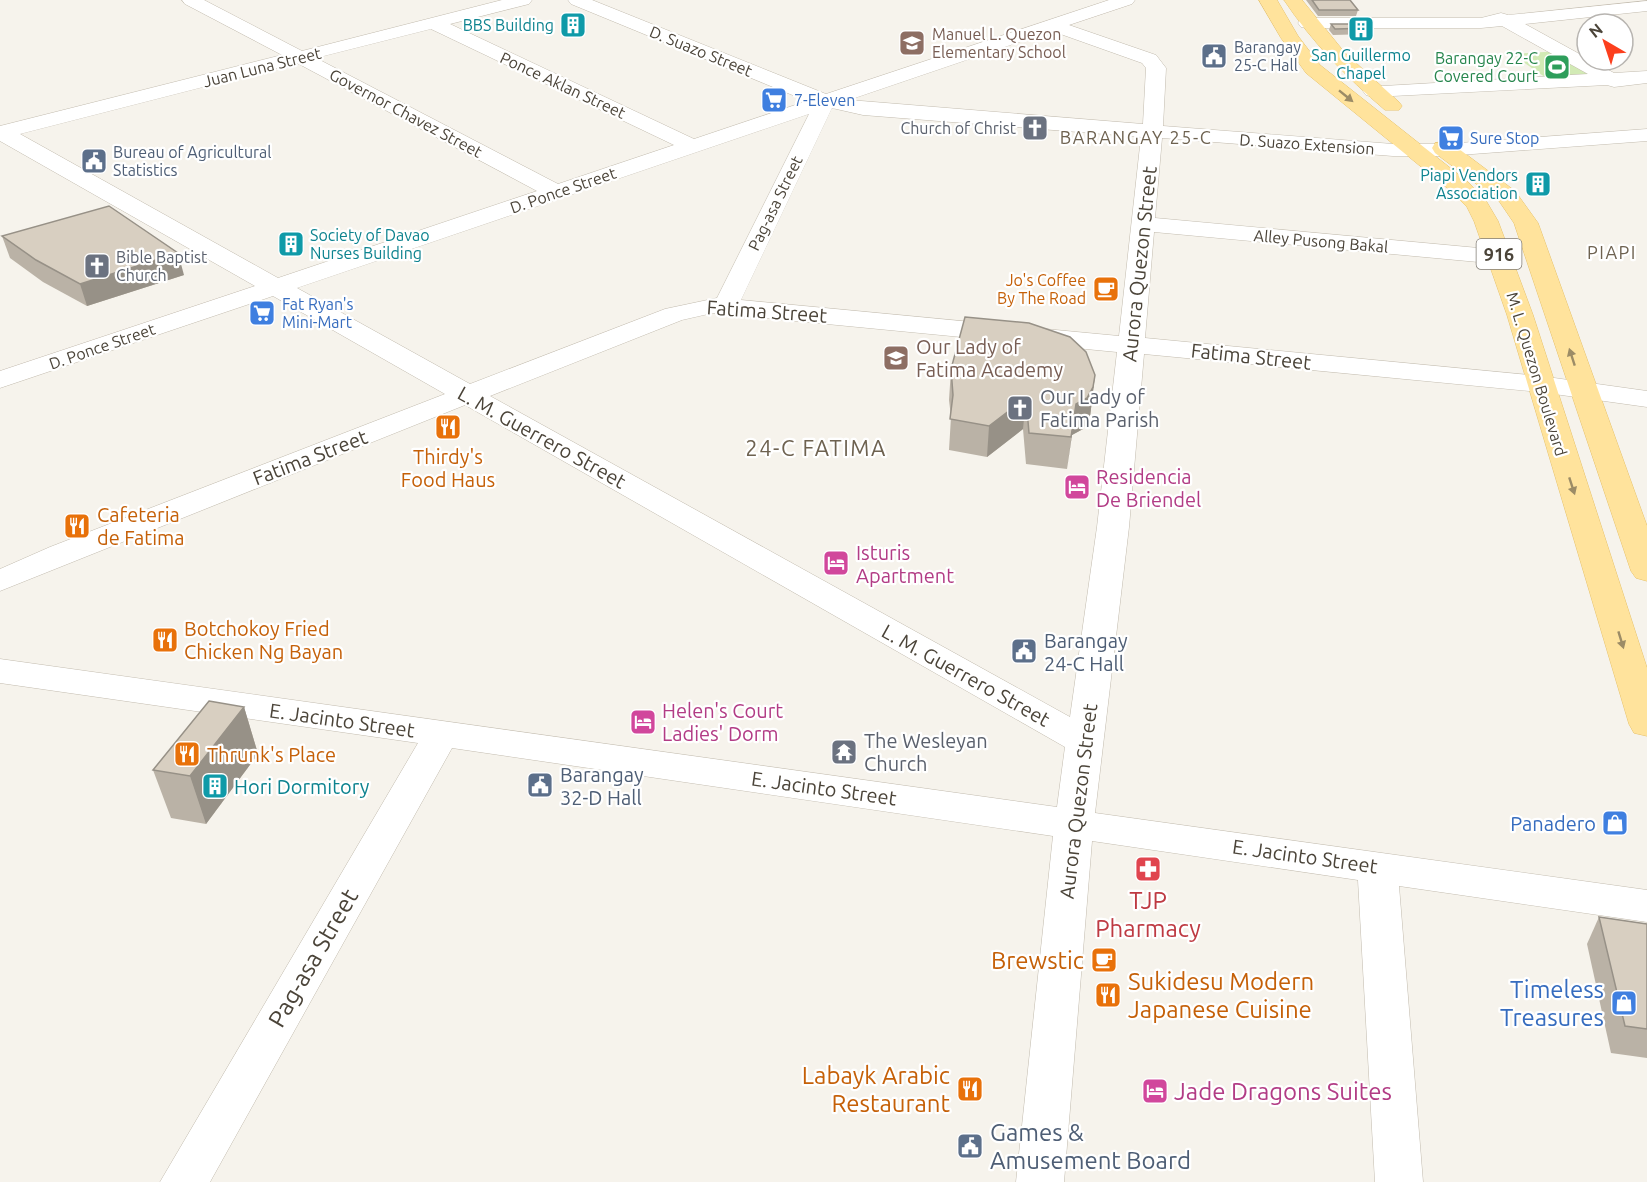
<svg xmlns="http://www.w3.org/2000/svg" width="1647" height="1182" viewBox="0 0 1647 1182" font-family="Ubuntu,sans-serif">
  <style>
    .green { fill: #d2eab5 }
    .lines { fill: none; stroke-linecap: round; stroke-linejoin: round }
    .minor-casing { stroke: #c2bbae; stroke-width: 1 }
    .major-casing { stroke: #e6c16a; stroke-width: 1 }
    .minor { fill: #fff; fill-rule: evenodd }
    .major { fill: #ffe39c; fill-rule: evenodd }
    .wall { fill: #bab2a6 }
    .shaded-wall { fill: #979187 }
    .building { fill: #d8cfc1; stroke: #979187; stroke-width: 1.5 }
    .oneway { fill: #9c8c66 }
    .labels { text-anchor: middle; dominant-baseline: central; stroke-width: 4.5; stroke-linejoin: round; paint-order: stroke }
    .far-culture-label { font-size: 16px; fill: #0d838f; stroke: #fff; text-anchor: end }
    .far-education-label { font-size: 16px; fill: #785e54; stroke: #fff; text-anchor: start }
    .far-service-label { font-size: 16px; fill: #4e5e75; stroke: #fff; text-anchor: start }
    .far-street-label { font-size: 16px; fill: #4b4439; stroke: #fff }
    .far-leisure-label { font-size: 16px; fill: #27864d; stroke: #fff; text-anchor: end }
    .far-shop-label { font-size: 16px; fill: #366cbe; stroke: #fff; text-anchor: start }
    .far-worship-label { font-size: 16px; fill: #5b616d; stroke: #fff; text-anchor: end }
    .far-food-label { font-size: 16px; fill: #c56008; stroke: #fff; text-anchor: end }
    .far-quarter-label { font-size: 18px; letter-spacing: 1.5px; fill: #6e6250; stroke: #fff }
    .shield { fill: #fff; stroke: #817c74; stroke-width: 1.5 }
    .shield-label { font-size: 18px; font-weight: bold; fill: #4b4439 }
    .street-label { font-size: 20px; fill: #4b4439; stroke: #fff }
    .education-label { font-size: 20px; fill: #785e54; stroke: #fff; text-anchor: start }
    .worship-label { font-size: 20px; fill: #5b616d; stroke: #fff; text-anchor: start }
    .food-label { font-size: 20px; fill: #c56008; stroke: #fff; text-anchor: start }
    .hotel-label { font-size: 20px; fill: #b23c85; stroke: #fff; text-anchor: start }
    .service-label { font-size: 20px; fill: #4e5e75; stroke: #fff; text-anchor: start }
    .culture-label { font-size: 20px; fill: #0d838f; stroke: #fff; text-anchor: start }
    .shop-label { font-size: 20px; fill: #366cbe; stroke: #fff; text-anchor: end }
    .quarter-label { font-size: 22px; letter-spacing: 1.5px; fill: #6e6250; stroke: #fff }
    .near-health-label { font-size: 24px; fill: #be3a42; stroke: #fff }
    .near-street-label { font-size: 24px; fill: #4b4439; stroke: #fff }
    .near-food-label { font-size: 24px; fill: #c56008; stroke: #fff; text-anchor: end }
    .near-shop-label { font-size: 24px; fill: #366cbe; stroke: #fff; text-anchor: end }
    .near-hotel-label { font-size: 24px; fill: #b23c85; stroke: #fff; text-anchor: start }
    .near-service-label { font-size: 24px; fill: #4e5e75; stroke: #fff; text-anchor: start }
  </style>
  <rect width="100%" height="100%" fill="#f6f3ec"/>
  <!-- green -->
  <path class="green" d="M 1560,51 L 1601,80 L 1552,82 L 1512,54 Z"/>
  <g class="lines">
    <defs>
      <g id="minor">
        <path d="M 182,0 L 204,0 L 302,51 L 502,0 L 532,0 L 529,4 L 450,24 L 694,139 L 807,101 L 571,4 L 568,0 L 592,0 L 826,94 L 1109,0 L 1135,0 L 1132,4 L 1069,25 L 1156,55 L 1166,68 L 1163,126 L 1393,144 L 1446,144 L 1647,129 L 1647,141 L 1446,156 L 1393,156 L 1162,138 L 1155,218 L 1500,250 L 1509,252 L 1512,257 L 1509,262 L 1500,264 L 1154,232 L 1145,338 L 1540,376 L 1647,391 L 1647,407 L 1540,392 L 1144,354 L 1129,527 L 1095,813 L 1647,890 L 1647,922 L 1399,886 L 1423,1182 L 1375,1182 L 1358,880 L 1092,841 L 1064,1182 L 1016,1182 L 1053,836 L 452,748 L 210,1182 L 160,1182 L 418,743 L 0,683 L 0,659 L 1057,807 L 1065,747 L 465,405 L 0,591 L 0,569 L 50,547 L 445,394 L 273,296 L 0,388 L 0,371 L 255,286 L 0,141 L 0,126 L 282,55 L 185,4 ZM 431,29 L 674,145 L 558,184 L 316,58 ZM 1052,31 L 1142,63 L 1146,68 L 1143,124 L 849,100 ZM 297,63 L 537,191 L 278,278 L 20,134 ZM 832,108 L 863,115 L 1141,137 L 1119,336 L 741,300 ZM 809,114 L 717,298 L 665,309 L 470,384 L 297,288 ZM 713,313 L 1117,352 L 1097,527 L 1070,717 L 490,396 L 682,320 Z"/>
        <path d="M 1647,1 L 1647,11 L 1525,24 L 1614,73 L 1647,71 L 1647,83 L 1614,87 L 1607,85 L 1373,97 L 1366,95 L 1363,91 L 1366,87 L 1588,74 L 1502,26 L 1481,28 L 1307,28 L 1301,27 L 1298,23 L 1301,19 L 1307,18 L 1481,18 L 1501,13 L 1508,15 Z"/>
      </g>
      <g id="major">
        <path d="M 1259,0 L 1277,0 L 1298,36 L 1320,65 L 1468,182 L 1485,199 L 1498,221 L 1533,315 L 1647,668 L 1647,736 L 1634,733 L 1629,724 L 1507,315 L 1474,221 L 1467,207 L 1452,192 L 1306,73 L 1281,38 Z"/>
        <path d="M 1284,0 L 1302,0 L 1345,53 L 1399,102 L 1402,106 L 1399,110 L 1385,110 C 1346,77 1312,42 1284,0 Z"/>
        <path d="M 1443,142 L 1451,143 L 1515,191 L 1538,223 L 1647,526 L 1647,581 L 1636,578 L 1631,571 L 1514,223 L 1499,201 L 1435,153 L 1432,148 L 1435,143 Z"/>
      </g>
    </defs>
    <!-- minor casing -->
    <use href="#minor" class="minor-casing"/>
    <!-- major casing -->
    <use href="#major" class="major-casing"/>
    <!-- minor -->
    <use href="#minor" class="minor"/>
    <!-- major -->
    <use href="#major" class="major"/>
  </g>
  <!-- wall -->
  <g class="wall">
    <path d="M 1306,0 L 1350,0 L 1358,10 L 1356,16 L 1318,16 Z"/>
    <path d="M 1331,24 L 1372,28 L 1370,34 L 1333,35 L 1329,30 Z"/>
    <path d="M 2,236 L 184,275 L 87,306 L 43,282 L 10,258 Z"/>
    <path d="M 951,369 L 1095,375 L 1090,417 L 1083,429 L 1072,435 L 1067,469 L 1026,464 L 1023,429 L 987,457 L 949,450 L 951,417 L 949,400 Z"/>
    <path d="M 244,707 L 258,754 L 206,824 L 171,818 L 153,770 Z"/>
    <path d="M 1599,917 L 1647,924 L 1647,1058 L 1611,1053 L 1587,944 Z"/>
  </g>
  <!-- shaded-wall -->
  <g class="shaded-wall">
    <path d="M 178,253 L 184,275 L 87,306 L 80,284 Z"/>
    <path d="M 1095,375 L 1090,417 L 1083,429 L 1072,435 L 1067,469 L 1076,404 Z"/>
    <path d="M 1026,398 L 1023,429 L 987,457 L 989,426 Z"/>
    <path d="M 244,707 L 258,754 L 206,824 L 190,776 Z"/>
  </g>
  <!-- building -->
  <g class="building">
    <path d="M 1312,0 L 1350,0 L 1358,10 L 1319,10 Z"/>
    <path d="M 1331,24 L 1369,24 L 1372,28 L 1335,29 Z"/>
    <path d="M 109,206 L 178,253 L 80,284 L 36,260 L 2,236 Z"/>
    <path d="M 965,317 L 1029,323 L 1070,337 L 1086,352 L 1095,375 L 1093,387 L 1087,398 L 1076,404 L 1071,437 L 1029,433 L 1026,398 L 989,426 L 950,419 L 953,395 L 951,369 Z"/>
    <path d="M 209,701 L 244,707 L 190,776 L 153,770 Z"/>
    <path d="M 1599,917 L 1647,924 L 1647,1029 L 1625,1026 Z"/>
  </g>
  <!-- one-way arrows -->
  <defs><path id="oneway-solid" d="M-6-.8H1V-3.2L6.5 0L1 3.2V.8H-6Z" transform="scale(1.5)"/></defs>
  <g class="oneway">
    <use href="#oneway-solid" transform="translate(1346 96) rotate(39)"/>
    <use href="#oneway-solid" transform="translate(1572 357) rotate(-108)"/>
    <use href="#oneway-solid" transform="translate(1572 486) rotate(72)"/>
    <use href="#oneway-solid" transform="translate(1621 640) rotate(73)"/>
  </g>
  <!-- icons -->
  <defs>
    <symbol id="building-square" viewBox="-11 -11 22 22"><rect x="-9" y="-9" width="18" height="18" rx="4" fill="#0f9aa8" stroke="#fff"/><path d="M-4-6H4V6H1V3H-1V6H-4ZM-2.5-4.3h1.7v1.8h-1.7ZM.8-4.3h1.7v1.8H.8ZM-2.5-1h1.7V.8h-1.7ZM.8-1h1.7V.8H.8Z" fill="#fff"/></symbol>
    <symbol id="school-square" viewBox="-11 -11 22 22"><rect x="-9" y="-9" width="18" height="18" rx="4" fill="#8d6e63" stroke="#fff"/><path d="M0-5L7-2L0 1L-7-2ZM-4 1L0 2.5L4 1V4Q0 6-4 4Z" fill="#fff"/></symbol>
    <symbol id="civic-square" viewBox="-11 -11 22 22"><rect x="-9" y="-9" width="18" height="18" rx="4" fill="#5c6f8a" stroke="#fff"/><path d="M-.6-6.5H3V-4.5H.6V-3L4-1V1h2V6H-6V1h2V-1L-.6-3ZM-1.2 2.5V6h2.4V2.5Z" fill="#fff"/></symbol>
    <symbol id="stadium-square" viewBox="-11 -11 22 22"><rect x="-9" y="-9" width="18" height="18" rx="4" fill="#2e9e5b" stroke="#fff"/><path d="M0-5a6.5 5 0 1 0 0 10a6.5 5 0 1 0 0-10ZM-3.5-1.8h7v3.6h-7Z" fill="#fff"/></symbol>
    <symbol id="supermarket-square" viewBox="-11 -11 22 22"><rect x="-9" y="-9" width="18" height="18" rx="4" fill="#3f7fe0" stroke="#fff"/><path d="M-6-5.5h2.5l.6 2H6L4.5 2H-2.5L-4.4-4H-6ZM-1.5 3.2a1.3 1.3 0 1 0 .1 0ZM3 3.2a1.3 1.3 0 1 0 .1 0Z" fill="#fff"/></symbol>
    <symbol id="church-square" viewBox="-11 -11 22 22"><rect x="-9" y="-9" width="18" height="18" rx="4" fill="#6b7280" stroke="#fff"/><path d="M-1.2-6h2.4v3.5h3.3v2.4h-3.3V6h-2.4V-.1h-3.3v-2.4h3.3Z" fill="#fff"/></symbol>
    <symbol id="cafe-square" viewBox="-11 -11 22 22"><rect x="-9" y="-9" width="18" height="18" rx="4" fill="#e8710a" stroke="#fff"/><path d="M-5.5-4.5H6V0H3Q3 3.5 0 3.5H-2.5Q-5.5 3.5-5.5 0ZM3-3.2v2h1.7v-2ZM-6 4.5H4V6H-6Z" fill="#fff"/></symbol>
    <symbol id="restaurant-square" viewBox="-11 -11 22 22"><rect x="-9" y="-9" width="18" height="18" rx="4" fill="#e8710a" stroke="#fff"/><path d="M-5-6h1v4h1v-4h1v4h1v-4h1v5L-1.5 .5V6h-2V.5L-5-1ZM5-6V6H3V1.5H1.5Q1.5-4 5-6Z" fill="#fff"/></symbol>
    <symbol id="hotel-square" viewBox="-11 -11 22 22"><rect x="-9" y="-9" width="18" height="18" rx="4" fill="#d1479c" stroke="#fff"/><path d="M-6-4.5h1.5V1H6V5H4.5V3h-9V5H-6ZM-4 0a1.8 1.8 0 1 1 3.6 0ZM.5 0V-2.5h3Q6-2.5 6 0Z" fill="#fff"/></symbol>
    <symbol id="temple-square" viewBox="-11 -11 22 22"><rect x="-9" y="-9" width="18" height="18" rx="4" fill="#6b7280" stroke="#fff"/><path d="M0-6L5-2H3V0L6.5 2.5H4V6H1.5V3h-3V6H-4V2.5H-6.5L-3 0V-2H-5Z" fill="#fff"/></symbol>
    <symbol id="shop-square" viewBox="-11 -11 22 22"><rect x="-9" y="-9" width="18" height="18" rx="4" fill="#3f7fe0" stroke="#fff"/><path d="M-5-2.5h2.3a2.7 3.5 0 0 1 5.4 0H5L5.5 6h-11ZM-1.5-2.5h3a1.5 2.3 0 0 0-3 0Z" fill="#fff"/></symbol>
    <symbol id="pharmacy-square" viewBox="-11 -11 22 22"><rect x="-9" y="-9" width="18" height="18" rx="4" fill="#e0444e" stroke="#fff"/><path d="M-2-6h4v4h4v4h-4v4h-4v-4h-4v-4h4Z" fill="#fff"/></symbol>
  </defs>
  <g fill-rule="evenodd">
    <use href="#building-square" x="558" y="10" width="30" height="30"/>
    <use href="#building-square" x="1346" y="14" width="30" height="30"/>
    <use href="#school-square" x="897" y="28" width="30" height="30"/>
    <use href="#civic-square" x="1199" y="41" width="30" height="30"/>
    <use href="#stadium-square" x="1542" y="52" width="30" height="30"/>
    <use href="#supermarket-square" x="759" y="85" width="30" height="30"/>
    <use href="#church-square" x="1020" y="113" width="30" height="30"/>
    <use href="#supermarket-square" x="1436" y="123" width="30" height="30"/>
    <use href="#civic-square" x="79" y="146" width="30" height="30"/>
    <use href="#building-square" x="1523" y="169" width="30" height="30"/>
    <use href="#building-square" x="276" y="229" width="30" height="30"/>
    <use href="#church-square" x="82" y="251" width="30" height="30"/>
    <use href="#cafe-square" x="1091" y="274" width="30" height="30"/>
    <use href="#supermarket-square" x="247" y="298" width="30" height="30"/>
    <use href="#school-square" x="881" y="343" width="30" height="30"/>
    <use href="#church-square" x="1005" y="393" width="30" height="30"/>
    <use href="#restaurant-square" x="433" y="412" width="30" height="30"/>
    <use href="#hotel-square" x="1062" y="472" width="30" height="30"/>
    <use href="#restaurant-square" x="62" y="511" width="30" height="30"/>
    <use href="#hotel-square" x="821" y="548" width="30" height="30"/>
    <use href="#restaurant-square" x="150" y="625" width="30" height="30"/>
    <use href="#civic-square" x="1009" y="636" width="30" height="30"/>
    <use href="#hotel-square" x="628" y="707" width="30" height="30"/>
    <use href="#temple-square" x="829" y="737" width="30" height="30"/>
    <use href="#restaurant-square" x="172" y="739" width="30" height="30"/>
    <use href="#civic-square" x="525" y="770" width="30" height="30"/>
    <use href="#building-square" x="200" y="771" width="30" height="30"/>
    <use href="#shop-square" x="1600" y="808" width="30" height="30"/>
    <use href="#pharmacy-square" x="1133" y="854" width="30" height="30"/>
    <use href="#cafe-square" x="1089" y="945" width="30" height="30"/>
    <use href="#restaurant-square" x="1093" y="980" width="30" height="30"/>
    <use href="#shop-square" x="1609" y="988" width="30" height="30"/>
    <use href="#restaurant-square" x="955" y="1074" width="30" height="30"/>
    <use href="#hotel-square" x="1140" y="1076" width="30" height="30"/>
    <use href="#civic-square" x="955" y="1131" width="30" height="30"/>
  </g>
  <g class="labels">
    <!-- far-culture labels -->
    <g class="far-culture-label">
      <text x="554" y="25">BBS Building</text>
      <text x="1361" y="55" text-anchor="middle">San Guillermo<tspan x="1361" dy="18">Chapel</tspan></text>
      <text x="1518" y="175">Piapi Vendors<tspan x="1518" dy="18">Association</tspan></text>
      <text x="310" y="235" text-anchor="start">Society of Davao<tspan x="310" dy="18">Nurses Building</tspan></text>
    </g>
    <!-- far-education labels -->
    <g class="far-education-label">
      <text x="932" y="34">Manuel L. Quezon<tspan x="932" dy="18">Elementary School</tspan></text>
    </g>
    <!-- far-service labels -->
    <g class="far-service-label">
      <text x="1234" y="47">Barangay<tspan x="1234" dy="18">25-C Hall</tspan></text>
      <text x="113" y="152">Bureau of Agricultural<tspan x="113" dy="18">Statistics</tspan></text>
    </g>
    <!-- far-street labels -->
    <g class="far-street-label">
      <text transform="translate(701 51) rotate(22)">D. Suazo Street</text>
      <text transform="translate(262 67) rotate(-14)">Juan Luna Street</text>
      <text transform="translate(563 85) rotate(25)">Ponce Aklan Street</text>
      <text transform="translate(406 113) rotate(28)">Governor Chavez Street</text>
      <text transform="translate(1307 144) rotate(4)">D. Suazo Extension</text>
      <text transform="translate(563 190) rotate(-19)">D. Ponce Street</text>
      <text transform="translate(775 203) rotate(-64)">Pag-asa Street</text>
      <text transform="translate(1321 241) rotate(5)">Alley Pusong Bakal</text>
      <text transform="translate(102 346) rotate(-19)">D. Ponce Street</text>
      <text transform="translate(1537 374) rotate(73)">M. L. Quezon Boulevard</text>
    </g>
    <!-- far-leisure labels -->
    <g class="far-leisure-label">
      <text x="1538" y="58">Barangay 22-C<tspan x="1538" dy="18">Covered Court</tspan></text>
    </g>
    <!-- far-shop labels -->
    <g class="far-shop-label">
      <text x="794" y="100">7-Eleven</text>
      <text x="1470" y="138">Sure Stop</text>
      <text x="282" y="304">Fat Ryan's<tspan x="282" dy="18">Mini-Mart</tspan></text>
    </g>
    <!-- far-worship labels -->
    <g class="far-worship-label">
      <text x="1016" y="128">Church of Christ</text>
      <text x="116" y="257" text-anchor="start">Bible Baptist<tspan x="116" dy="18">Church</tspan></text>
    </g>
    <!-- far-food labels -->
    <g class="far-food-label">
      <text x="1086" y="280">Jo's Coffee<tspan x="1086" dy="18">By The Road</tspan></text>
    </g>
    <!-- far-quarter labels -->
    <g class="far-quarter-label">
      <text x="1136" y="137">BARANGAY 25-C</text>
      <text x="1612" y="252">PIAPI</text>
    </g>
    <!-- shield labels -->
    <rect class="shield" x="1476.5" y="239" width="45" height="30" rx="4.5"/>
    <g class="shield-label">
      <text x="1499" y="254">916</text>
    </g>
    <!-- street labels -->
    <g class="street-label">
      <text transform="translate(1139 264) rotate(-84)">Aurora Quezon Street</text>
      <text transform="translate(767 311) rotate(4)">Fatima Street</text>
      <text transform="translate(1251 356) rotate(6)">Fatima Street</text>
      <text transform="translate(542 437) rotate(29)">L. M. Guerrero Street</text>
      <text transform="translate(310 457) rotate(-21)">Fatima Street</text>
      <text transform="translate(966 675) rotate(29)">L. M. Guerrero Street</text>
      <text transform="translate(342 720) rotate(8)">E. Jacinto Street</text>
      <text transform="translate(824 788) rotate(8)">E. Jacinto Street</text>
      <text transform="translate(1078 801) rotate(-83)">Aurora Quezon Street</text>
      <text transform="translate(1305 856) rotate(8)">E. Jacinto Street</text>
    </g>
    <!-- education labels -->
    <g class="education-label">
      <text x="916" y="346">Our Lady of<tspan x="916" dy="23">Fatima Academy</tspan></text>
    </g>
    <!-- worship labels -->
    <g class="worship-label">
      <text x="1040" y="396">Our Lady of<tspan x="1040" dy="23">Fatima Parish</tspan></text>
      <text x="864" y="740">The Wesleyan<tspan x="864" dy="23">Church</tspan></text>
    </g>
    <!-- food labels -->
    <g class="food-label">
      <text x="448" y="456" text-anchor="middle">Thirdy's<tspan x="448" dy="23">Food Haus</tspan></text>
      <text x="97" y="514">Cafeteria<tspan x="97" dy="23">de Fatima</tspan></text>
      <text x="184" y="628">Botchokoy Fried<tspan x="184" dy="23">Chicken Ng Bayan</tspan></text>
      <text x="207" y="754">Thrunk's Place</text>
    </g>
    <!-- hotel labels -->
    <g class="hotel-label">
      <text x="1096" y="476">Residencia<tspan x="1096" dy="23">De Briendel</tspan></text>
      <text x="856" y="552">Isturis<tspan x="856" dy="23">Apartment</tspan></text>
      <text x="662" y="710">Helen's Court<tspan x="662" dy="23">Ladies' Dorm</tspan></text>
    </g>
    <!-- service labels -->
    <g class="service-label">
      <text x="1044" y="640">Barangay<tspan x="1044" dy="23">24-C Hall</tspan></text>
      <text x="560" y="774">Barangay<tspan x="560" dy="23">32-D Hall</tspan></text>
    </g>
    <!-- culture labels -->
    <g class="culture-label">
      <text x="234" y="786">Hori Dormitory</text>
    </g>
    <!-- shop labels -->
    <g class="shop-label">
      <text x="1596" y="823">Panadero</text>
    </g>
    <!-- quarter labels -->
    <g class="quarter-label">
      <text x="816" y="447">24-C FATIMA</text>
    </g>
    <!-- near-health labels -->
    <g class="near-health-label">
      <text x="1148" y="900">TJP<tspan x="1148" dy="28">Pharmacy</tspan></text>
    </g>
    <!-- near-street labels -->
    <g class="near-street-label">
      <text transform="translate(313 958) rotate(-60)">Pag-asa Street</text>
    </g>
    <!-- near-food labels -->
    <g class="near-food-label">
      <text x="1084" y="960">Brewstic</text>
      <text x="1128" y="981" text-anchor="start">Sukidesu Modern<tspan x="1128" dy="28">Japanese Cuisine</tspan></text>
      <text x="950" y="1075">Labayk Arabic<tspan x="950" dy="28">Restaurant</tspan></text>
    </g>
    <!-- near-shop labels -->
    <g class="near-shop-label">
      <text x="1604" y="989">Timeless<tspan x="1604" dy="28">Treasures</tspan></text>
    </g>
    <!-- near-hotel labels -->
    <g class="near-hotel-label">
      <text x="1174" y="1091">Jade Dragons Suites</text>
    </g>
    <!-- near-service labels -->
    <g class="near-service-label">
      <text x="990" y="1132">Games &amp;<tspan x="990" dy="28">Amusement Board</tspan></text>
    </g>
  </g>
  <!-- north arrow -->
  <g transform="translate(1605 42) rotate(321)"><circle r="28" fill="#ffffff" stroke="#b7b4b0" stroke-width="1.5"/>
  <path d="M0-4.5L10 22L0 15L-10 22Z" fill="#fc3f1d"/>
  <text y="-9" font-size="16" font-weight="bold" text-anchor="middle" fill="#4b4439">N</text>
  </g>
</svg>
